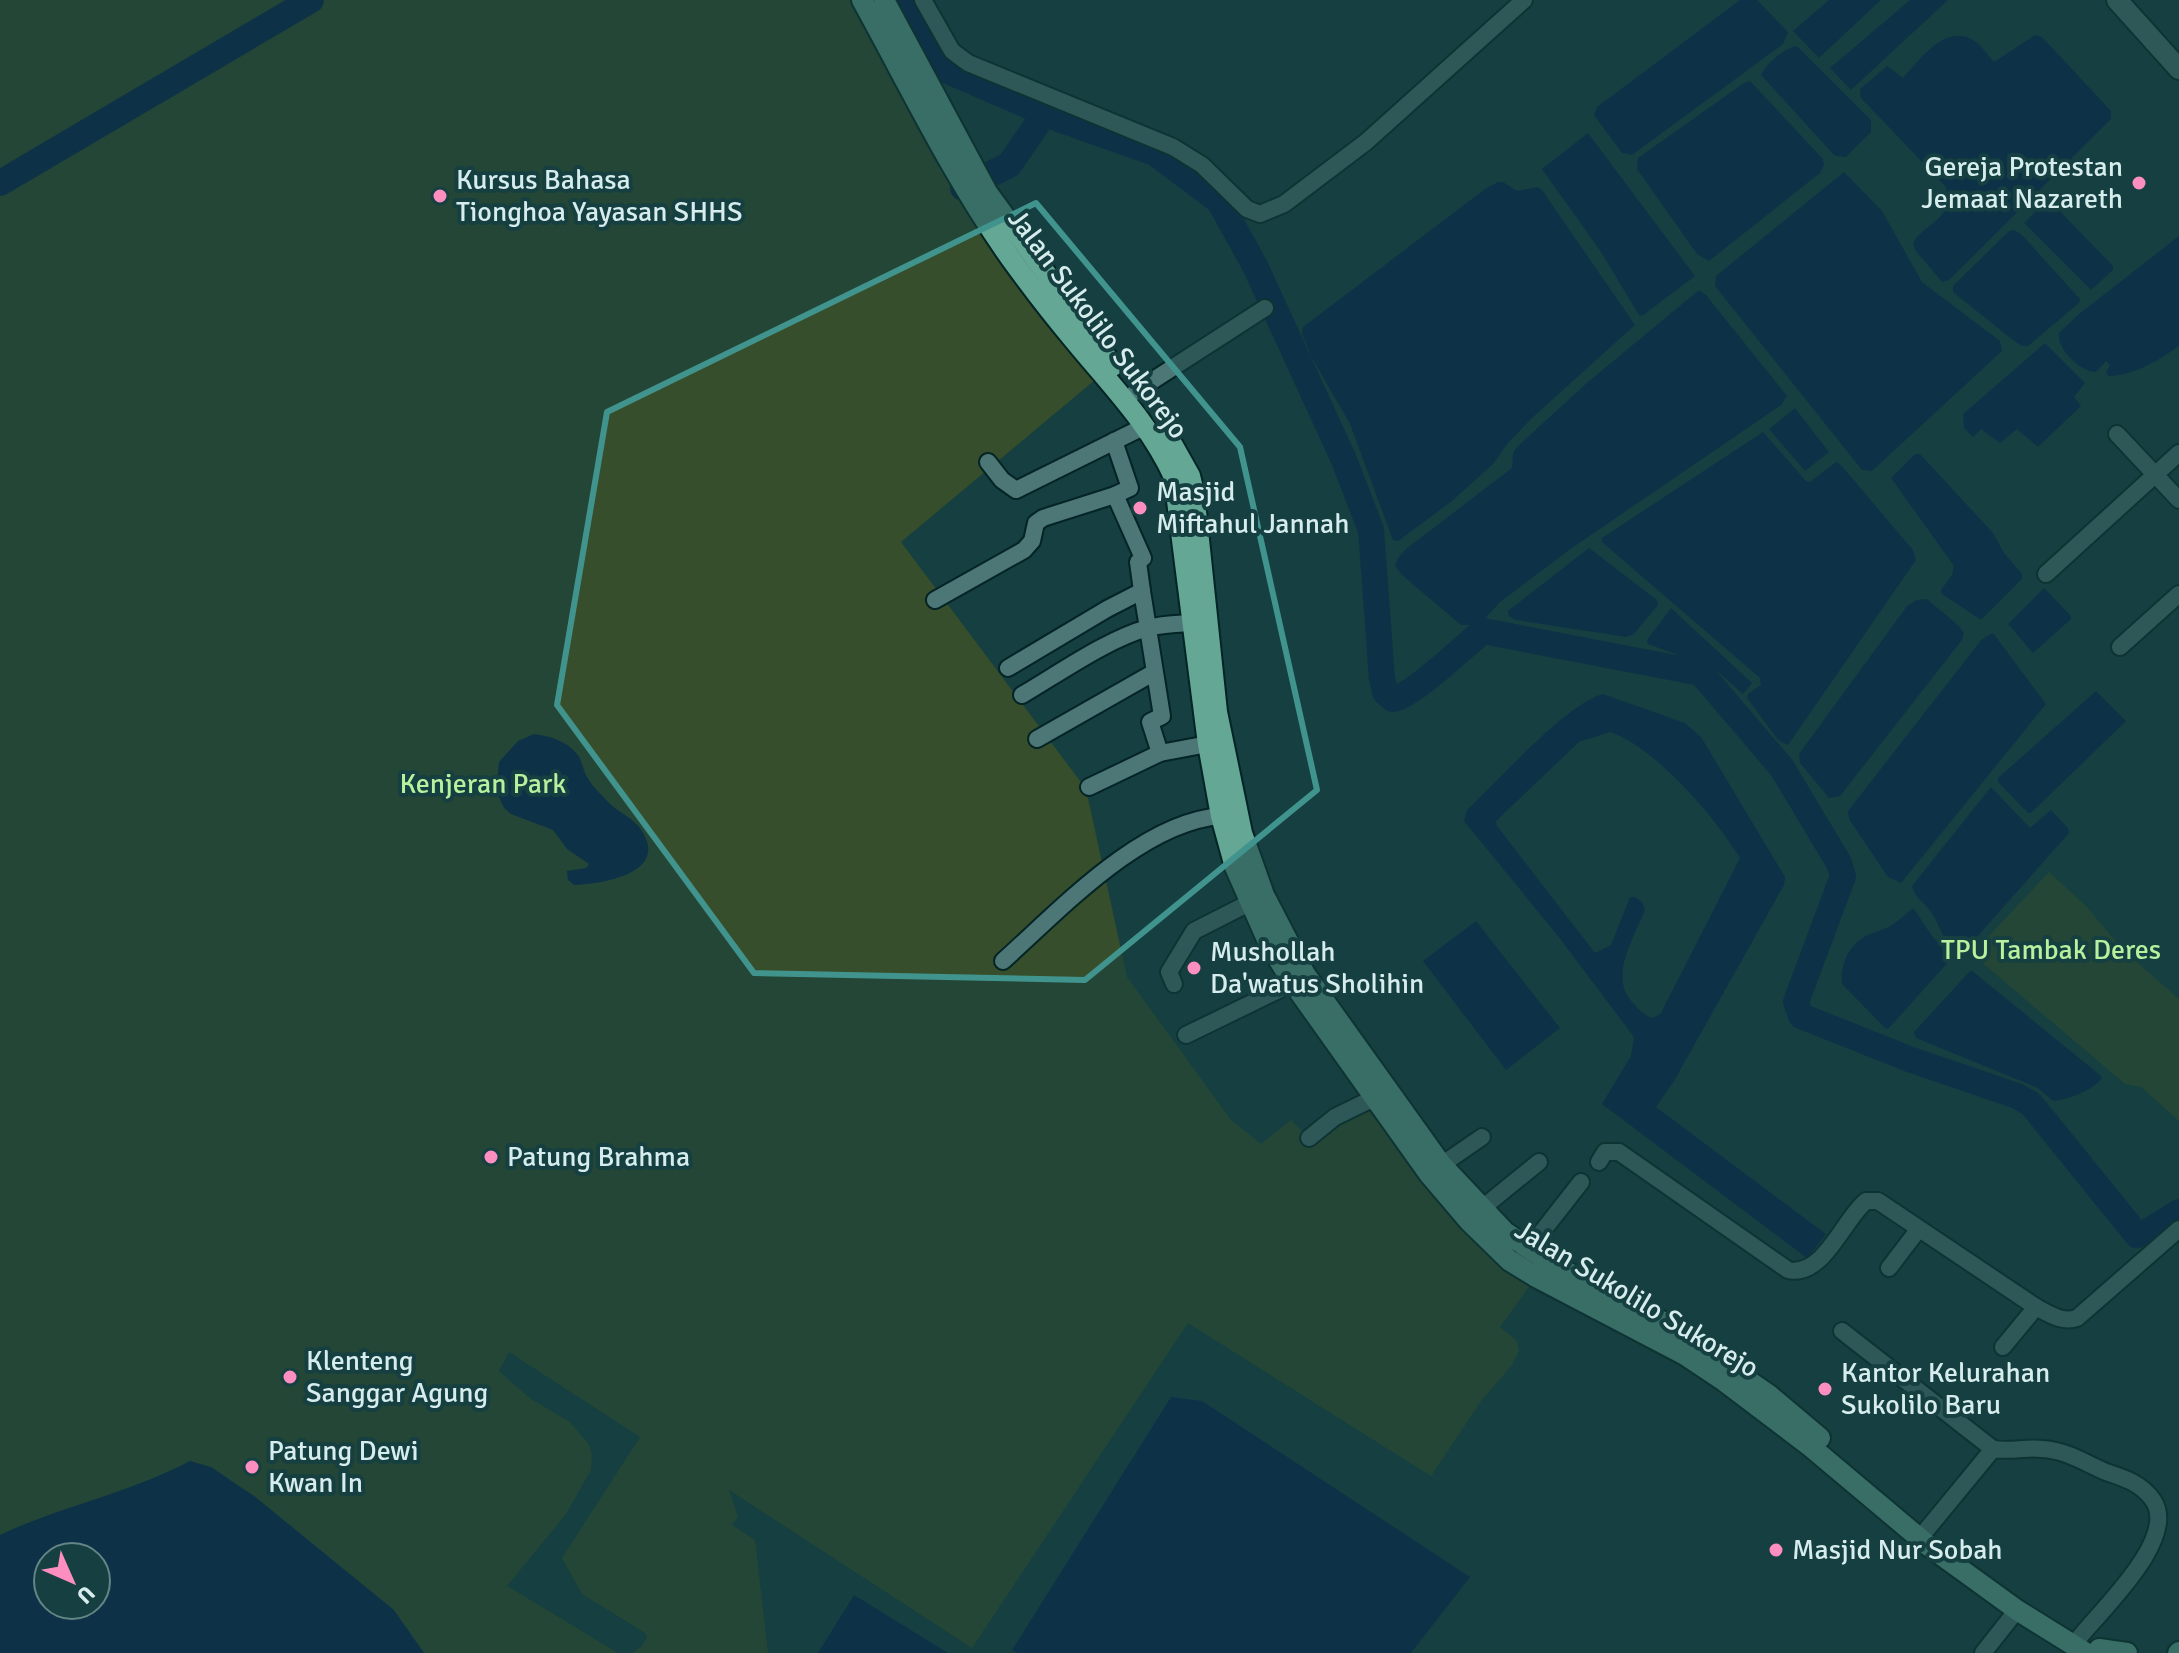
<svg xmlns="http://www.w3.org/2000/svg" width="2179" height="1653" viewBox="0 0 2179 1653" font-family="Signika,sans-serif">
  <style>
    .green { fill: #364e2b }
    .water { fill: #042150; fill-rule: evenodd }
    .lines { fill: none; stroke-linecap: round; stroke-linejoin: round }
    .river { stroke: #042150; stroke-width: 26 }
    .minor-casing { stroke: #042425; stroke-width: 20 }
    .secondary-casing { stroke: #042425; stroke-width: 24 }
    .primary-casing { stroke: #042425; stroke-width: 24 }
    .minor { stroke: #4d7677; stroke-width: 16 }
    .secondary { stroke: #4d7677; stroke-width: 20 }
    .primary { stroke: #64a794; stroke-width: 20 }
    .marked { fill: none; stroke: #41948e; stroke-width: 6; stroke-linejoin: round }
    .poi-dot { fill: #fd8ec0; stroke: #153f40; stroke-width: 3 }
    .labels { text-anchor: middle; dominant-baseline: central; stroke-width: 8; stroke-linejoin: round; paint-order: stroke }
    .poi-label { font-size: 28px; fill: #d7eded; stroke: #153f40; text-anchor: start }
    .street-label { font-size: 28px; fill: #d7eded; stroke: #153f40 }
    .park-label { font-size: 28px; fill: #b8f19e; stroke: #153f40 }
  </style>
  <rect width="100%" height="100%" fill="#153f40"/>
  <!-- green -->
  <g class="green">
    <path d="M 0,0 L 872,0 L 1102,374 L 901,542 L 1086,789 L 1127,977 L 1231,1120 L 1261,1144 L 1291,1120 L 1309,1138 L 1374,1098 L 1536,1277 L 1500,1327 L 1517,1341 L 1519,1351 L 1512,1365 L 1481,1401 L 1431,1476 L 1188,1323 L 972,1648 L 729,1490 L 738,1517 L 732,1525 L 755,1540 L 768,1653 L 632,1653 L 642,1646 L 647,1637 L 645,1633 L 582,1594 L 562,1558 L 640,1437 L 509,1352 L 499,1371 L 531,1399 L 570,1422 L 588,1443 L 592,1454 L 591,1470 L 566,1514 L 507,1586 L 618,1653 L 424,1653 L 393,1610 L 254,1496 L 190,1461 C 130,1493 62,1506 0,1535 Z"/>
    <path d="M 2049,872 L 2085,905 L 2123,950 L 2179,999 L 2179,1121 L 2141,1087 L 2125,1084 L 1972,954 Z"/>
  </g>
  <!-- water -->
  <g class="water">
    <path d="M 1740,0 L 1757,0 L 1788,32 L 1783,44 L 1632,155 L 1622,153 L 1594,115 L 1597,107 Z"/>
    <path d="M 1829,0 L 1881,0 L 1819,58 L 1793,31 Z"/>
    <path d="M 1910,0 L 1948,0 L 1851,90 L 1830,68 Z"/>
    <path d="M 2035,35 L 2042,37 L 2111,111 L 2111,119 L 1949,280 L 1942,282 L 1915,250 L 1913,242 C 1930,219 1952,221 1946,187 L 1861,98 L 1860,89 L 1887,66 L 1903,78 C 1919,61 1943,25 1971,39 C 1980,43 1988,55 1994,62 Z"/>
    <path d="M 1797,46 L 1871,120 L 1871,132 L 1846,157 L 1835,156 L 1761,75 C 1766,64 1784,48 1797,46 Z"/>
    <path d="M 1750,81 L 1823,159 L 1824,165 L 1820,173 L 1709,261 L 1697,254 L 1637,169 L 1638,158 L 1744,83 Z"/>
    <path d="M 1588,133 L 1695,276 L 1642,316 L 1639,315 L 1601,252 L 1542,169 Z"/>
    <path d="M 1844,172 L 1882,211 L 1922,282 L 2000,341 L 2002,351 L 1872,471 L 1862,470 L 1715,286 L 1716,276 Z"/>
    <path d="M 1498,182 L 1503,182 L 1517,191 L 1538,187 L 1542,190 L 1635,325 L 1532,418 L 1508,443 L 1493,464 L 1452,501 L 1398,541 L 1393,540 L 1350,424 L 1312,358 L 1302,334 L 1303,327 L 1485,189 Z"/>
    <path d="M 2048,199 L 2113,266 L 2113,270 L 2091,290 L 2024,223 Z"/>
    <path d="M 2014,230 L 2021,234 L 2080,299 L 2079,303 L 2028,346 L 2022,346 L 2014,341 L 1953,292 L 1953,286 L 2009,231 Z"/>
    <path d="M 2179,236 L 2179,346 C 2157,361 2136,375 2109,376 L 2106,373 L 2110,365 L 2106,361 L 2096,372 C 2081,373 2056,348 2059,333 L 2079,314 Z"/>
    <path d="M 1699,290 L 1706,295 L 1787,396 L 1781,405 L 1569,550 L 1499,603 L 1483,621 L 1471,625 L 1461,625 L 1402,575 L 1395,566 L 1398,558 L 1406,549 L 1512,468 L 1513,453 L 1517,447 L 1588,382 Z"/>
    <path d="M 2045,343 L 2085,383 L 2074,397 L 2081,406 L 2038,447 L 2017,429 L 2000,443 L 1981,429 L 1973,437 L 1964,428 L 1963,414 Z"/>
    <path d="M 1795,408 L 1829,452 L 1805,471 L 1769,429 Z"/>
    <path d="M 1763,432 L 1806,481 L 1810,482 L 1836,462 L 1840,464 L 1913,550 L 1916,560 L 1788,745 L 1778,740 L 1747,698 L 1748,694 L 1761,685 L 1760,678 L 1602,542 L 1602,538 Z"/>
    <path d="M 1915,454 L 1920,454 L 1993,533 L 2004,553 L 2022,574 L 2022,579 L 1981,620 L 1942,594 L 1941,590 L 1952,575 L 1954,566 L 1891,478 Z"/>
    <path d="M 1589,548 L 1657,600 L 1658,605 L 1634,634 L 1626,637 L 1516,620 L 1509,616 L 1508,611 Z"/>
    <path d="M 2044,588 L 2071,616 L 2071,619 L 2033,653 L 2008,624 Z"/>
    <path d="M 1927,599 L 1960,627 L 1964,633 L 1962,640 L 1840,796 L 1829,798 L 1800,763 L 1799,754 L 1907,606 L 1917,600 Z"/>
    <path d="M 1671,608 L 1752,683 L 1743,694 L 1718,672 L 1700,663 L 1648,644 L 1647,640 Z"/>
    <path d="M 1993,633 L 2046,704 L 1901,883 L 1888,877 L 1849,819 L 1848,811 L 1982,639 Z"/>
    <path d="M 2096,691 L 2126,721 L 2031,813 L 2028,813 L 1998,782 L 1998,778 Z"/>
    <path d="M 1603,694 L 1685,723 L 1701,737 L 1785,877 L 1784,885 L 1674,1081 L 1656,1107 L 1826,1234 L 1807,1258 L 1602,1104 L 1631,1056 L 1634,1037 L 1558,936 L 1464,821 L 1467,810 C 1497,782 1567,703 1603,694 ZM 1610,732 C 1655,747 1715,817 1740,858 L 1665,1005 L 1661,1013 L 1653,1018 C 1644,1015 1639,1010 1633,1003 C 1608,977 1634,938 1645,910 L 1642,902 L 1635,897 L 1630,897 L 1611,945 L 1595,953 L 1497,826 L 1496,821 L 1579,742 Z"/>
    <path d="M 534,734 C 550,736 567,741 578,755 C 582,761 583,770 587,777 C 592,786 601,794 607,801 C 617,812 632,817 640,828 C 672,873 603,884 574,885 L 568,880 L 567,871 L 586,868 L 589,864 L 567,849 L 553,830 L 511,814 L 504,808 L 496,791 L 499,762 L 518,741 Z"/>
    <path d="M 1991,787 L 2030,828 L 2051,810 L 2068,828 L 2069,833 L 1969,946 L 1962,950 C 1943,946 1941,926 1931,912 C 1924,902 1914,897 1912,886 Z"/>
    <path d="M 1913,908 C 1921,918 1926,928 1933,937 C 1939,945 1947,950 1952,958 L 1889,1028 L 1886,1029 L 1842,984 C 1840,965 1849,943 1868,935 C 1876,931 1884,930 1892,925 C 1899,920 1906,914 1913,908 Z"/>
    <path d="M 1476,921 L 1560,1028 L 1506,1070 L 1423,961 Z"/>
    <path d="M 1971,970 L 2100,1075 L 2102,1078 C 2092,1091 2069,1099 2053,1101 L 2038,1088 L 1916,1038 L 1914,1032 Z"/>
    <path d="M 1171,1397 L 1202,1401 L 1470,1577 L 1411,1653 L 1018,1653 L 1012,1650 Z"/>
    <path d="M 190,1461 L 211,1467 L 254,1496 L 394,1610 L 424,1653 L 0,1653 L 0,1535 C 62,1506 130,1493 190,1461 ZM 96,1557 L 96,1605 L 48,1605 L 48,1557 Z"/>
    <path d="M 854,1595 L 948,1653 L 818,1653 Z"/>
  </g>
  <g class="lines">
    <!-- river -->
    <g class="river">
      <path d="M 902,0 L 941,68 L 1061,120 L 1155,153 L 1219,201 L 1255,266 L 1344,460 L 1371,530 L 1382,679 L 1385,692 L 1393,699 C 1412,697 1464,646 1483,631 L 1701,673 L 1782,768 L 1839,863 L 1843,876 L 1796,1002 L 1801,1016 L 1909,1059 L 2017,1096 L 2031,1104 L 2137,1235 L 2147,1232 L 2179,1212"/>
      <path d="M 0,183 L 311,0"/>
      <path d="M 963,188 L 1009,165 L 1045,113"/>
    </g>
    <defs>
      <g id="minor">
        <path d="M 923,0 L 952,51 L 968,63 L 1173,147 L 1202,165 L 1247,209 L 1260,214 L 1284,204 L 1366,142 L 1524,0"/>
        <path d="M 1135,392 L 1265,308"/>
        <path d="M 2117,434 L 2179,500"/>
        <path d="M 988,462 L 1002,480 L 1016,490 L 1145,426"/>
        <path d="M 2046,574 L 2179,453"/>
        <path d="M 1142,591 L 1162,716 L 1150,722 L 1160,753"/>
        <path d="M 935,600 L 1024,550 L 1032,541 L 1036,523 L 1043,518 L 1115,495"/>
        <path d="M 2120,647 L 2179,594"/>
        <path d="M 1008,668 L 1107,609 L 1142,591 L 1138,562 L 1143,558 L 1115,495 L 1130,488 L 1114,441"/>
        <path d="M 1022,695 C 1058,674 1109,638 1148,628 C 1162,624 1177,624 1192,623"/>
        <path d="M 1037,739 L 1153,673"/>
        <path d="M 1089,787 L 1160,753 L 1208,744"/>
        <path d="M 1003,961 C 1060,910 1141,822 1221,816"/>
        <path d="M 1174,984 L 1169,972 L 1194,931 L 1249,903"/>
        <path d="M 1186,1035 L 1293,983"/>
        <path d="M 1309,1138 L 1335,1117 L 1374,1098"/>
        <path d="M 1599,1162 L 1605,1152 L 1619,1152 L 1788,1270 C 1823,1278 1843,1220 1866,1201 L 1878,1201 L 2036,1307 C 2049,1314 2062,1323 2077,1318 L 2179,1229"/>
        <path d="M 1434,1170 L 1482,1137"/>
        <path d="M 1475,1214 L 1539,1162"/>
        <path d="M 1523,1256 L 1581,1182"/>
        <path d="M 1889,1268 L 1918,1230"/>
        <path d="M 1842,1331 L 1993,1449"/>
        <path d="M 2003,1347 L 2036,1307"/>
        <path d="M 1919,1539 L 1993,1449 C 2010,1452 2026,1447 2042,1449 C 2066,1450 2085,1463 2106,1472 C 2124,1478 2141,1483 2153,1500 C 2179,1538 2102,1609 2079,1638"/>
        <path d="M 1983,1653 L 2017,1610"/>
      </g>
      <path id="secondary" d="M 2117,0 L 2179,69"/>
      <g id="primary">
        <path d="M 862,0 C 911,89 955,181 1014,263 C 1033,289 1053,315 1074,340 C 1110,384 1150,424 1174,477 L 1208,744 L 1221,816 L 1235,867 L 1269,944 L 1293,983 L 1429,1174 L 1469,1221 L 1510,1261 L 1536,1277 L 1685,1355 L 1724,1381 L 1811,1447 L 1930,1547 L 2017,1610 L 2086,1653"/>
        <path d="M 884,0 L 987,192 L 1113,366"/>
        <path d="M 1167,435 L 1190,476 L 1194,492 L 1217,712 L 1242,833 L 1264,895 L 1305,974 L 1441,1164 L 1505,1232 L 1550,1263 L 1667,1324 L 1769,1395 L 1820,1438"/>
        <path d="M 2099,1649 L 2127,1653"/>
        <path d="M 2178,1653 L 2179,1652"/>
      </g>
    </defs>
    <!-- minor casing -->
    <use href="#minor" class="minor-casing"/>
    <!-- secondary casing -->
    <use href="#secondary" class="secondary-casing"/>
    <!-- primary casing -->
    <use href="#primary" class="primary-casing"/>
    <!-- minor -->
    <use href="#minor" class="minor"/>
    <!-- secondary -->
    <use href="#secondary" class="secondary"/>
    <!-- primary -->
    <use href="#primary" class="primary"/>
  </g>
  <!-- marked area -->
  <path d="M0 0H2179V1653H0ZM 1036,203 L 1240,447 L 1317,790 L 1085,980 L 754,973 L 557,705 L 607,412 Z" fill="#153f40" fill-opacity=".55" fill-rule="evenodd"/>
  <path class="marked" d="M 1036,203 L 1240,447 L 1317,790 L 1085,980 L 754,973 L 557,705 L 607,412 Z"/>
  <!-- markers -->
  <g class="poi-dot">
    <circle cx="2139" cy="183" r="8"/>
    <circle cx="440" cy="196" r="8"/>
    <circle cx="1140" cy="508" r="8"/>
    <circle cx="1194" cy="968" r="8"/>
    <circle cx="491" cy="1157" r="8"/>
    <circle cx="290" cy="1377" r="8"/>
    <circle cx="1825" cy="1389" r="8"/>
    <circle cx="252" cy="1467" r="8"/>
    <circle cx="1776" cy="1550" r="8"/>
  </g>
  <g class="labels">
    <!-- poi labels -->
    <g class="poi-label">
      <text x="2123" y="167" text-anchor="end">Gereja Protestan<tspan x="2123" dy="32">Jemaat Nazareth</tspan></text>
      <text x="456" y="180">Kursus Bahasa<tspan x="456" dy="32">Tionghoa Yayasan SHHS</tspan></text>
      <text x="1156" y="492">Masjid<tspan x="1156" dy="32">Miftahul Jannah</tspan></text>
      <text x="1210" y="952">Mushollah<tspan x="1210" dy="32">Da'watus Sholihin</tspan></text>
      <text x="507" y="1157">Patung Brahma</text>
      <text x="306" y="1361">Klenteng<tspan x="306" dy="32">Sanggar Agung</tspan></text>
      <text x="1841" y="1373">Kantor Kelurahan<tspan x="1841" dy="32">Sukolilo Baru</tspan></text>
      <text x="268" y="1451">Patung Dewi<tspan x="268" dy="32">Kwan In</tspan></text>
      <text x="1792" y="1550">Masjid Nur Sobah</text>
    </g>
    <!-- street labels -->
    <g class="street-label">
      <text transform="translate(1098 324) rotate(53)">Jalan Sukolilo Sukorejo</text>
      <text transform="translate(1637 1299) rotate(31)">Jalan Sukolilo Sukorejo</text>
    </g>
    <!-- park labels -->
    <g class="park-label">
      <text x="483" y="784">Kenjeran Park</text>
      <text x="2051" y="950">TPU Tambak Deres</text>
    </g>
  </g>
  <!-- north arrow -->
  <g transform="translate(72 1581) rotate(135)"><circle r="38" fill="#153f40" stroke="#638585" stroke-width="2"/>
  <path d="M0-6L14 30L0 20L-14 30Z" fill="#fd8ec0"/>
  <text y="-12" font-size="22" font-weight="bold" text-anchor="middle" fill="#d7eded">U</text>
  </g>
</svg>
